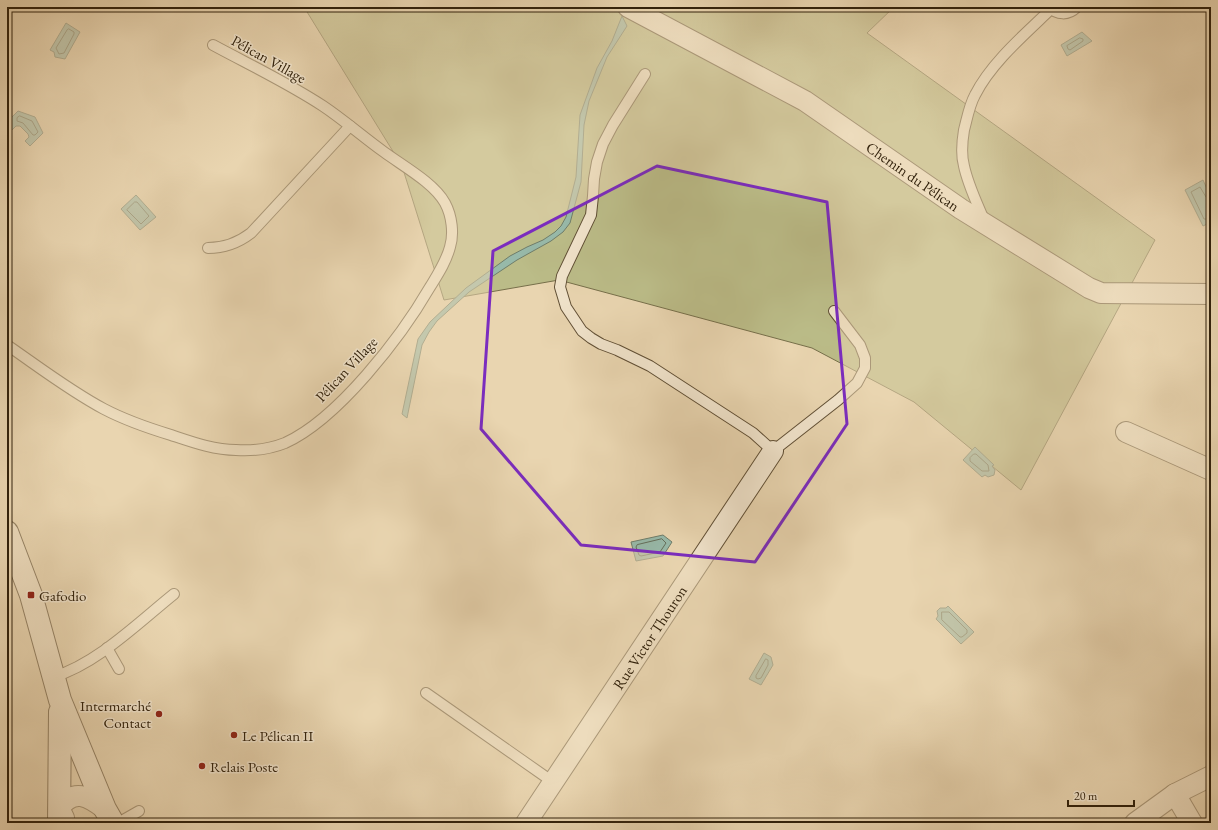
<svg xmlns="http://www.w3.org/2000/svg" width="1218" height="830" viewBox="0 0 1218 830" font-family="'EB Garamond',serif">
  <style>
    .green { fill: #bbbc88; stroke: #766f4a }
    .water { fill: #97b9a9; stroke: #6f7d6a }
    .lines { fill: none; stroke-linecap: round; stroke-linejoin: round }
    .shore { stroke: #646e5a; stroke-width: 1 }
    .lane-casing { stroke: #604f35; stroke-width: 12 }
    .street-casing { stroke: #604f35; stroke-width: 22 }
    .secondary-casing { stroke: #32220c; stroke-width: 24 }
    .lane { stroke: #f1e4cc; stroke-width: 10 }
    .street { stroke: #f1e4cc; stroke-width: 20 }
    .secondary { stroke: #f1e4cc; stroke-width: 22 }
    .marked { fill: none; stroke: #7b2cbf; stroke-width: 3; stroke-linejoin: round }
    .poi-dot { fill: #8f2418; stroke: #f1e4cc; stroke-width: 1.5 }
    .labels { text-anchor: middle; dominant-baseline: central; stroke-width: 3; stroke-linejoin: round; paint-order: stroke }
    .street-label { font-size: 15px; fill: #32220c; stroke: #f1e4cc }
    .poi-label { font-size: 15px; fill: #32220c; stroke: #f1e4cc; text-anchor: start }
  </style>
  <rect width="100%" height="100%" fill="#e9d5b0"/>
  <filter id="stains"><feTurbulence type="fractalNoise" baseFrequency=".005" numOctaves="4"/><feColorMatrix values="0 0 0 0 .2 0 0 0 0 .09 0 0 0 0 .02 0 0 0 .5 -.17"/></filter>
  <radialGradient id="worn" r=".72"><stop offset=".6" stop-color="#630" stop-opacity="0"/><stop offset="1" stop-color="#630" stop-opacity=".3"/></radialGradient>
  <!-- green -->
  <path class="green" d="M 304,7 L 894,7 L 867,33 L 1155,240 L 1021,490 L 914,402 L 812,348 L 559,280 L 444,300 L 402,166 Z"/>
  <!-- water -->
  <g class="water">
    <path d="M 622,16 L 627,26 L 607,57 L 589,101 L 584,125 L 581,182 L 570,223 L 563,232 L 551,241 L 517,260 L 469,292 L 437,321 L 429,332 L 422,345 L 407,418 L 402,414 L 418,339 L 430,322 L 466,288 L 510,256 L 527,247 L 543,240 L 555,232 L 561,226 L 566,217 L 576,177 L 580,115 L 597,68 L 612,41 Z"/>
    <path d="M 66,23 L 80,32 L 65,59 L 55,57 L 54,52 L 50,50 Z"/>
    <path d="M 1082,32 L 1092,41 L 1067,56 L 1061,45 Z"/>
    <path d="M 18,111 L 35,117 L 43,133 L 30,146 L 25,141 L 29,137 L 28,134 L 20,126 L 16,126 L 9,133 L 7,131 L 7,122 Z"/>
    <path d="M 1203,180 L 1211,198 L 1211,222 L 1203,226 L 1185,190 Z"/>
    <path d="M 136,195 L 156,217 L 140,230 L 121,209 Z"/>
    <path d="M 975,447 L 994,465 L 992,466 L 995,470 L 994,475 L 988,477 L 985,475 L 982,477 L 963,460 Z"/>
    <path d="M 663,535 L 672,542 L 663,556 L 636,561 L 631,542 Z"/>
    <path d="M 948,606 L 974,632 L 961,644 L 936,619 L 938,616 L 937,611 L 940,608 L 946,608 Z"/>
    <path d="M 764,653 L 771,657 L 773,665 L 761,685 L 749,679 Z"/>
  </g>
  <g class="lines">
    <!-- shore -->
    <g class="shore">
      <path d="M 69,29 L 74,32 L 74,34 L 64,53 L 59,54 L 56,48 L 67,30 Z"/>
      <path d="M 1080,38 L 1083,39 L 1083,41 L 1070,50 L 1068,49 L 1067,46 Z"/>
      <path d="M 20,116 L 32,121 L 38,132 L 35,135 L 33,135 L 23,123 L 17,121 L 17,118 Z"/>
      <path d="M 1211,199 L 1206,197 L 1200,187 L 1191,192 L 1204,219 L 1211,219"/>
      <path d="M 135,202 L 137,202 L 149,216 L 141,224 L 127,210 Z"/>
      <path d="M 974,454 L 976,454 L 988,465 L 989,471 L 982,471 L 970,461 L 970,458 Z"/>
      <path d="M 662,539 L 666,543 L 660,552 L 641,556 L 639,555 L 636,547 L 637,545 Z"/>
      <path d="M 942,612 L 949,612 L 967,630 L 967,633 L 962,637 L 960,637 L 942,620 Z"/>
      <path d="M 766,659 L 768,660 L 768,665 L 761,678 L 758,679 L 756,678 L 756,676 Z"/>
    </g>
    <defs>
      <g id="lane">
        <path d="M 1049,7 C 1057,15 1068,16 1077,7"/>
        <path d="M 645,74 L 613,125 L 603,144 L 597,162 L 594,179 L 593,196 L 591,215 L 562,276 L 560,287 L 566,307 L 582,331 L 591,338 L 601,344 L 617,350 L 650,366 L 753,433 L 773,451 L 838,400 L 857,383 L 865,368 L 865,358 L 860,345 L 834,311"/>
        <path d="M 984,220 C 977,203 968,185 964,166 C 961,155 962,142 964,130 C 967,119 969,106 975,95 C 991,63 1025,34 1051,9"/>
        <path d="M 208,248 C 224,248 238,243 251,233 L 350,126"/>
        <path d="M 7,345 C 39,367 70,391 104,409 C 125,420 148,428 171,435 C 192,442 214,450 236,450 C 252,451 270,449 285,443 C 338,419 401,337 430,287 C 438,274 446,262 450,247 C 454,234 452,216 445,203 C 434,183 403,166 384,152 C 363,137 344,120 323,106 C 288,83 250,65 213,45"/>
        <path d="M 107,648 L 119,669"/>
        <path d="M 53,677 C 97,664 139,622 174,594"/>
        <path d="M 426,693 L 553,782"/>
        <path d="M 118,823 L 139,811"/>
      </g>
      <g id="street">
        <path id="s1" d="M 628,7 L 805,101 L 961,209 L 1089,288 L 1101,293 L 1211,294"/>
        <path d="M 1126,432 L 1211,470"/>
        <path d="M 1175,794 L 1192,823"/>
        <path d="M 64,818 L 59,808 C 74,788 88,796 105,809"/>
        <path id="s2" d="M 526,823 L 773,451"/>
        <path d="M 1135,823 L 1175,794 L 1211,776"/>
      </g>
      <g id="secondary">
        <path d="M 7,532 L 31,595 L 60,700 L 105,809 L 113,823"/>
        <path d="M 59,823 L 60,712"/>
      </g>
    </defs>
    <!-- lane casing -->
    <use href="#lane" class="lane-casing"/>
    <!-- street casing -->
    <use href="#street" class="street-casing"/>
    <!-- secondary casing -->
    <use href="#secondary" class="secondary-casing"/>
    <!-- lane -->
    <use href="#lane" class="lane"/>
    <!-- street -->
    <use href="#street" class="street"/>
    <!-- secondary -->
    <use href="#secondary" class="secondary"/>
  </g>
  <!-- marked area -->
  <path d="M0 0H1218V830H0ZM 657,166 L 827,202 L 847,424 L 755,562 L 581,545 L 481,429 L 493,251 Z" fill="#e9d5b0" fill-opacity=".55" fill-rule="evenodd"/>
  <path class="marked" d="M 657,166 L 827,202 L 847,424 L 755,562 L 581,545 L 481,429 L 493,251 Z"/>
  <!-- markers -->
  <g class="poi-dot">
    <rect x="27" y="591" width="8" height="8" rx="2"/>
    <circle cx="159" cy="714" r="4"/>
    <circle cx="234" cy="735" r="4"/>
    <circle cx="202" cy="766" r="4"/>
  </g>
  <g class="labels">
    <!-- street labels -->
    <g class="street-label">
      <text transform="translate(269 59) rotate(29)">Pélican Village</text>
      <text stroke="none"><textPath href="#s1" startOffset="332">Chemin du Pélican</textPath></text>
      <text transform="translate(346 369) rotate(-47)">Pélican Village</text>
      <text stroke="none"><textPath href="#s2" startOffset="223">Rue Victor Thouron</textPath></text>
    </g>
    <!-- poi labels -->
    <g class="poi-label">
      <text x="39" y="595">Gafodio</text>
      <text x="151" y="705" text-anchor="end">Intermarché<tspan x="151" dy="17">Contact</tspan></text>
      <text x="242" y="735">Le Pélican II</text>
      <text x="210" y="766">Relais Poste</text>
    </g>
  </g>
  <!-- margin -->
  <rect width="1218" height="830" fill="none" stroke="#e9d5b0" stroke-width="24"/>
  <rect x="8" y="8" width="1202" height="814" fill="none" stroke="#32220c" stroke-width="2"/>
  <rect x="12" y="12" width="1194" height="806" fill="none" stroke="#32220c"/>
  <!-- scale -->
  <path d="M1068 800v6h66v-6" fill="none" stroke="#32220c" stroke-width="2"/>
  <text x="1074" y="800" font-size="12" fill="#32220c" stroke="#f1e4cc" stroke-width="3" paint-order="stroke">20 m</text>
  <rect width="100%" height="100%" filter="url(#stains)"/>
  <rect width="100%" height="100%" fill="url(#worn)"/>
</svg>
